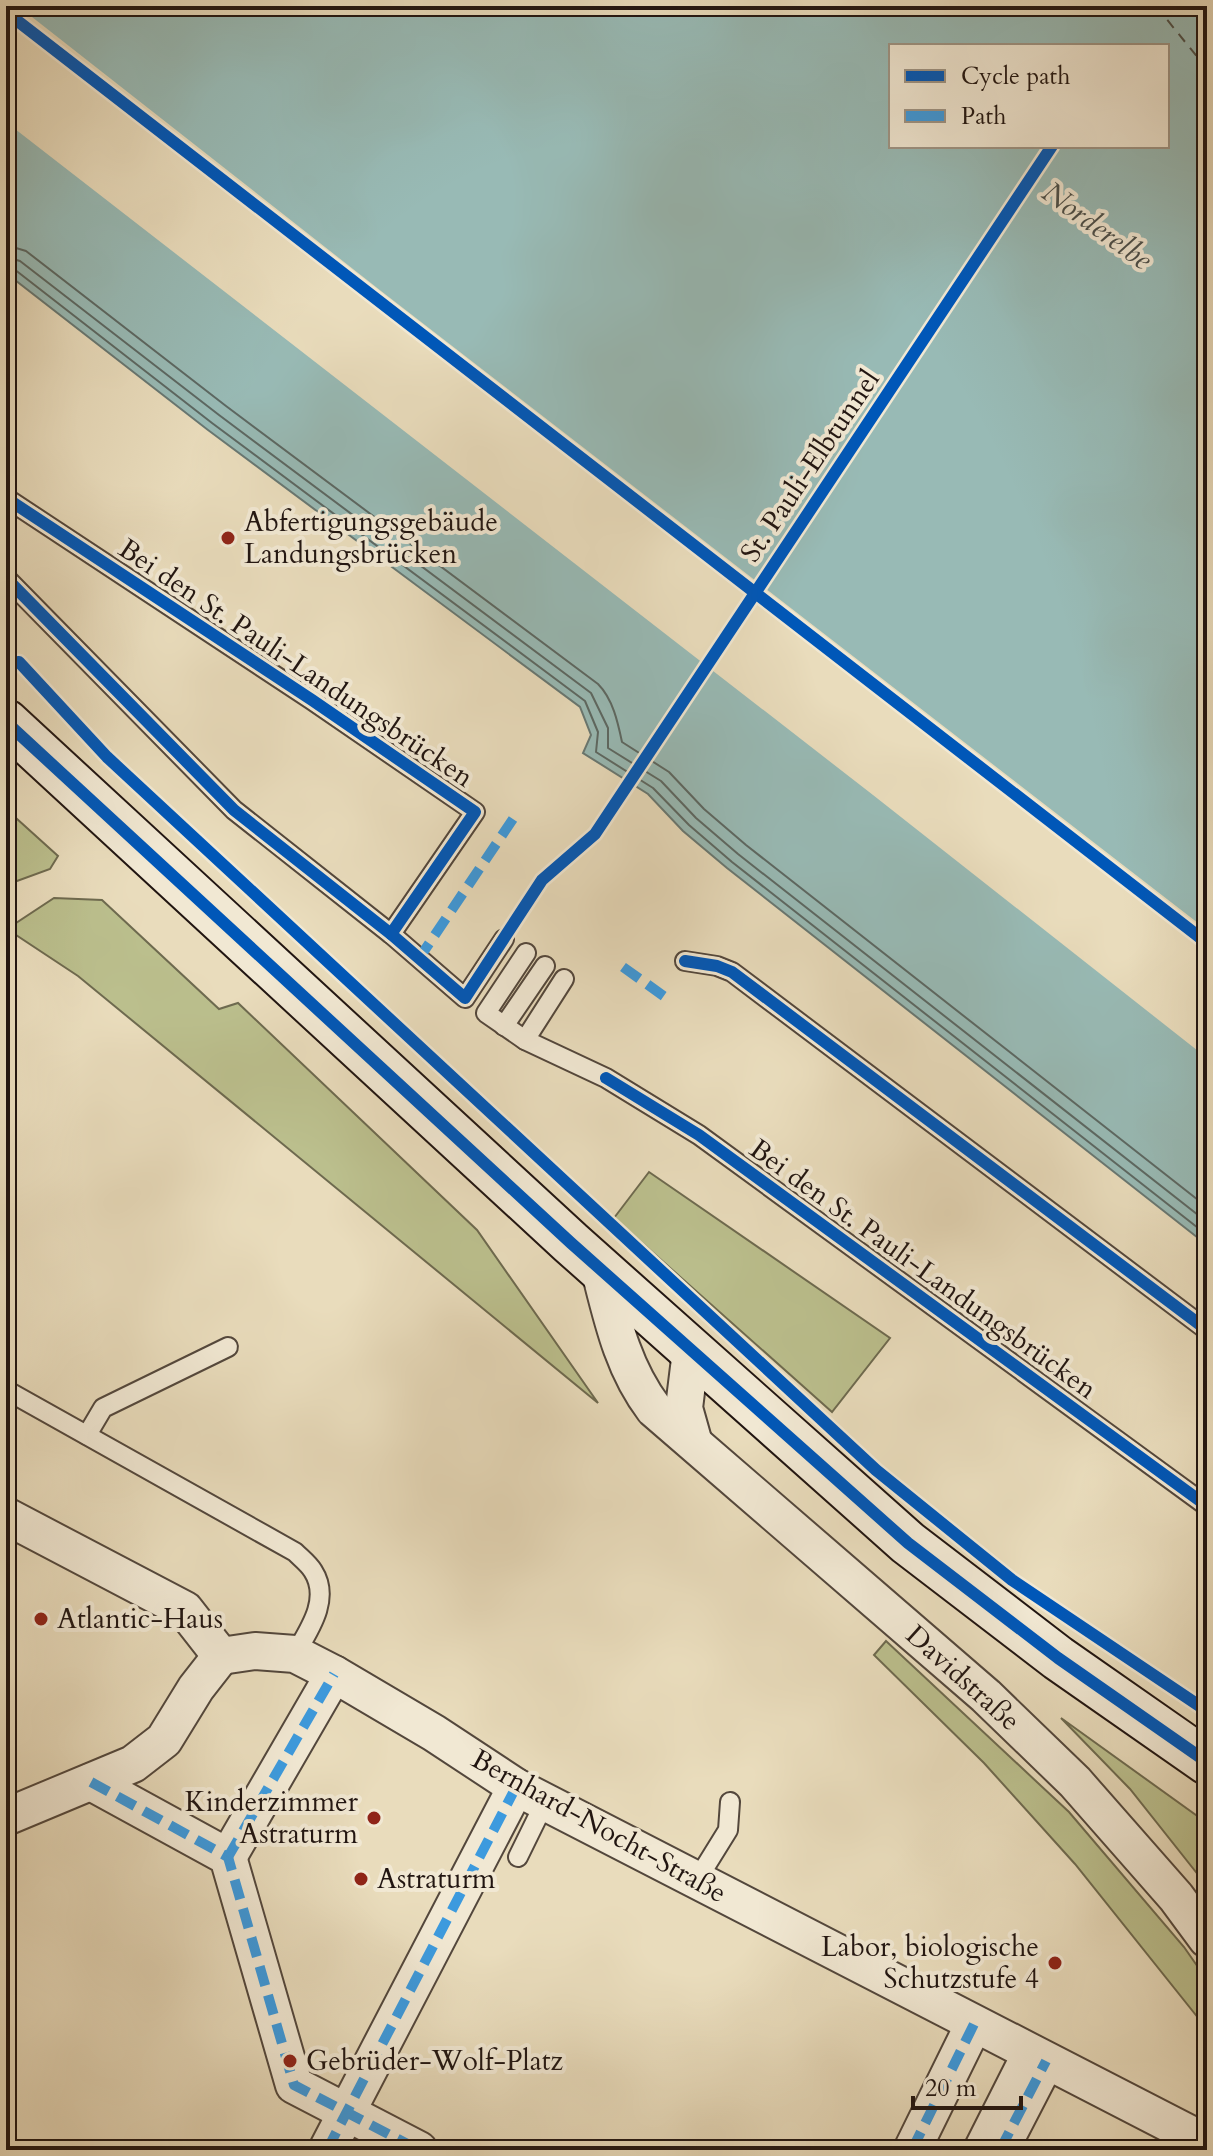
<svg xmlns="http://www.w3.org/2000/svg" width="1213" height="2156" viewBox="0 0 1213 2156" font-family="Cardo,serif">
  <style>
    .green { fill: #bbbf8d; stroke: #6e6a4f; stroke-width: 2 }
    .water { fill: #98bab5; stroke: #687873; stroke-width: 2; fill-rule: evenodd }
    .pier { fill: #e9dcbc }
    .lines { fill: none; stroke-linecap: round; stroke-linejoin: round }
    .shore { stroke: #5c6863; stroke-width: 2 }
    .ferry { stroke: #4b4f4a; stroke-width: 2; stroke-dasharray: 10 8; stroke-linecap: butt }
    .lane-casing { stroke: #53473c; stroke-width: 22 }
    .street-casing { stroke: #53473c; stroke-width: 40 }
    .secondary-casing { stroke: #211511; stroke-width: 48 }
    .lane { stroke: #f1e8d3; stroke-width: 18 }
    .street { stroke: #f1e8d3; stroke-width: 36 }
    .secondary { stroke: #f1e8d3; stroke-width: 44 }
    .quiet { stroke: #3c9ade; stroke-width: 10; stroke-dasharray: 20 10; stroke-linecap: butt }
    .cycleway-casing { stroke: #f1e8d3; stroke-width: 17 }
    .cycleway { stroke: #0057b8; stroke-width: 12 }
    .poi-dot { fill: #8f2418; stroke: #f1e8d3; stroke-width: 3 }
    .labels { text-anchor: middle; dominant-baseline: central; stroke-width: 8; stroke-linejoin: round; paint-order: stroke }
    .street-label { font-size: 28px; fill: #211511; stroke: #f1e8d3 }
    .poi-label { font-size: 28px; fill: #211511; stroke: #f1e8d3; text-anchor: start }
    .water-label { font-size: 30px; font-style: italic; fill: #4b4f4a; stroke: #f1e8d3 }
  </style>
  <rect width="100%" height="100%" fill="#e9dcbc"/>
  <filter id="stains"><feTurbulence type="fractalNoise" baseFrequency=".0025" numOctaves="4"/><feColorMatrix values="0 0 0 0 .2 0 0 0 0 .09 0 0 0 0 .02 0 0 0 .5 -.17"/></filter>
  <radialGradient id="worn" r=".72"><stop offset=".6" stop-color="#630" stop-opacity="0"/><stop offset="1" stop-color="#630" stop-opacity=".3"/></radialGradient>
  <!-- green -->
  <g class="green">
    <path d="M 6,809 L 58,856 L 50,869 L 6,885 Z"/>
    <path d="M 54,898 L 102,900 L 219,1009 L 238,1003 L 477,1230 L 598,1403 L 78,976 L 7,929 Z"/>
    <path d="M 649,1172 L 890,1338 L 832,1412 L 614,1218 Z"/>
    <path d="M 886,1641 L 1069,1812 L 1184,1947 L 1207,1980 L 1207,2029 L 1075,1864 L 984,1763 L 874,1655 Z"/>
    <path d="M 1061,1718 L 1207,1823 L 1207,1886 L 1130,1789 Z"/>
  </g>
  <!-- water -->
  <path class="water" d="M 6,6 L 1207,6 L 1207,1245 L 727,868 L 683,831 L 648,794 L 583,753 L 591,735 L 580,707 L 208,430 L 6,273 ZM 891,46 L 1167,46 L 1167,146 L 891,146 Z"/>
  <!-- pier -->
  <path class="pier" d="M 6,6 L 18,6 L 381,291 L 1207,930 L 1207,1058 L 873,795 L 6,122 Z"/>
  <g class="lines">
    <!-- shore -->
    <g class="shore">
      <path d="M 6,245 L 26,251 L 226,406 L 598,684 C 613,699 618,723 622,742 L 669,772 L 704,809 L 746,845 L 1207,1207"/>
      <path d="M 6,257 L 20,261 L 219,415 L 591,693 L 608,728 L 608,748 L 661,781 L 696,818 L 738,854 L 1207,1222"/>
      <path d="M 6,267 L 14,269 L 212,423 L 585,701 L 598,732 L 596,752 L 653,788 L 689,825 L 732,862 L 1207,1235"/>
    </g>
    <!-- ferry -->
    <path class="ferry" d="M 1156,6 L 1207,69"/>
    <defs>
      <g id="lane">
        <path d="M 6,498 L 312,700 L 475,812 L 391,934"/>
        <path d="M 6,578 L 234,810 L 391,934 L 465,998 L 504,939"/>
        <path d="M 526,953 L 486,1013 L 525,1040 L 606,1078 L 699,1135 L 1207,1506"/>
        <path d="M 685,961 L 717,966 L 732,972 L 1207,1330"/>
        <path d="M 504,1026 L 545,966"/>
        <path d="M 525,1040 L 564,979"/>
        <path d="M 6,1390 L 295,1552 C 301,1558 309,1564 313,1571 C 331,1599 309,1630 295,1654"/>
        <path d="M 87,1435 L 103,1408 L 228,1347"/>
        <path d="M 518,1857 L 545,1802"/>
        <path d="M 697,1880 L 728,1830 L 730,1802"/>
        <path d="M 972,2150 L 1023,2049"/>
      </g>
      <g id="street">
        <path d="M 599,1267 C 612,1318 622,1367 654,1409 L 986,1696 L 1075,1782 L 1176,1897 L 1207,1939"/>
        <path d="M 691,1351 L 684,1408 L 693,1440"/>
        <path d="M 6,1516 L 185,1610 L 221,1656"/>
        <path d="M 221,1656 L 255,1651 L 295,1654 L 334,1674 L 434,1733 L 516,1787 L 1207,2143"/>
        <path d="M 91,1782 L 228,1857 L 294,2085 L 419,2150"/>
        <path d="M 6,1817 L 133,1764 L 164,1740 L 196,1688 L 221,1656"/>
        <path d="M 228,1857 L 334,1674"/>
        <path d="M 327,2150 L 516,1787"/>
        <path d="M 912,2150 L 974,2024"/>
        <path d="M 1000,2150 L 1046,2061"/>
      </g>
      <path id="secondary" d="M 6,722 L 571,1243 L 908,1543 L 1058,1658 L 1207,1762"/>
    </defs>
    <!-- lane casing -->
    <use href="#lane" class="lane-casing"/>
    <!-- street casing -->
    <use href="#street" class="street-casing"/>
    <!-- secondary casing -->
    <use href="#secondary" class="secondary-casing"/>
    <!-- lane -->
    <use href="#lane" class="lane"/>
    <!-- street -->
    <use href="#street" class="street"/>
    <!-- secondary -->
    <use href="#secondary" class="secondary"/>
    <!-- quiet -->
    <g class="quiet">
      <path d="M 418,960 L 517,813"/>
      <path d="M 623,967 L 665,997"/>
      <path d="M 91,1782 L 228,1857 L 294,2085 L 419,2150"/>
      <path d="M 228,1857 L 334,1674"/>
      <path d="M 327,2150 L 516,1787"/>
      <path d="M 912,2150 L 974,2024"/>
      <path d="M 1000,2150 L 1046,2061"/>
    </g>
    <defs>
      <g id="cycleway">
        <path d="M 6,12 L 1207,943"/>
        <path d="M 6,498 L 312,700 L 475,812 L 391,934"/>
        <path d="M 6,578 L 234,810 L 391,934 L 465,998 L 542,880 L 595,834 L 1052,146"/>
        <path d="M 6,664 L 19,662 L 107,757 L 876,1470 L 1012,1580 L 1207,1711"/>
        <path d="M 6,722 L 571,1243 L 908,1543 L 1058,1658 L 1207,1762"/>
        <path d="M 685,961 L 717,966 L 732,972 L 1207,1330"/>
        <path d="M 606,1078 L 699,1135 L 1207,1506"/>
      </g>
    </defs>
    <!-- cycleway casing -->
    <use href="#cycleway" class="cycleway-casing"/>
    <!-- cycleway -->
    <use href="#cycleway" class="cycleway"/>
  </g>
  <!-- markers -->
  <g class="poi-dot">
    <circle cx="228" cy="538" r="8"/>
    <circle cx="41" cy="1619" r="8"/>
    <circle cx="374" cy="1818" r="8"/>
    <circle cx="361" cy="1879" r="8"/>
    <circle cx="1055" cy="1963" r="8"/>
    <circle cx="290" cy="2061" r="8"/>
  </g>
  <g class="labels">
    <!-- street labels -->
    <g class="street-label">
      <text transform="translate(810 466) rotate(-56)">St. Pauli-Elbtunnel</text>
      <text transform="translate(296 663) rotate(34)">Bei den St. Pauli-Landungsbrücken</text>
      <text transform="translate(923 1269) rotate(36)">Bei den St. Pauli-Landungsbrücken</text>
      <text transform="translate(963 1678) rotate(42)">Davidstraße</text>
      <text transform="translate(599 1826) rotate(29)">Bernhard-Nocht-Straße</text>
    </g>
    <!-- poi labels -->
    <g class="poi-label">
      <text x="244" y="522">Abfertigungsgebäude<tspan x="244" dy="32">Landungsbrücken</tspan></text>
      <text x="57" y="1619">Atlantic-Haus</text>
      <text x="358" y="1802" text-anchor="end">Kinderzimmer<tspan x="358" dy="32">Astraturm</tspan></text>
      <text x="377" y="1879">Astraturm</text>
      <text x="1039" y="1947" text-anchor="end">Labor, biologische<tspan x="1039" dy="32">Schutzstufe 4</tspan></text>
      <text x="306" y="2061">Gebrüder-Wolf-Platz</text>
    </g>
    <!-- water labels -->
    <g class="water-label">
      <text transform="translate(1097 226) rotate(36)">Norderelbe</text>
    </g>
  </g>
  <!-- margin -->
  <rect width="1213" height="2156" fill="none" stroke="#e9dcbc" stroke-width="32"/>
  <rect x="8" y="8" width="1197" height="2140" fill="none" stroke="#211511" stroke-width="4"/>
  <rect x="16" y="16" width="1181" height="2124" fill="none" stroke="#211511" stroke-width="2"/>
  <!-- legend -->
  <rect x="889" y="44" width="280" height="104" fill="#f1e8d3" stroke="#9e9485" stroke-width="2"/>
  <rect x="905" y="70" width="40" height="12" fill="#0057b8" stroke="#9e9485" stroke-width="2"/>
  <text x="961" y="84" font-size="24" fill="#211511">Cycle path</text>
  <rect x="905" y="110" width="40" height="12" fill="#3c9ade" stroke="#9e9485" stroke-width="2"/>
  <text x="961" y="124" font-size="24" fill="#211511">Path</text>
  <!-- scale -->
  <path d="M913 2096v12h108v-12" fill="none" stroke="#211511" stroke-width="4"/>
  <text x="925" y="2096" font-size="24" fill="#211511" stroke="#f1e8d3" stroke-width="6" paint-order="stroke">20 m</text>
  <rect width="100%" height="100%" filter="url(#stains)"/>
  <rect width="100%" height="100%" fill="url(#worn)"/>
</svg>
